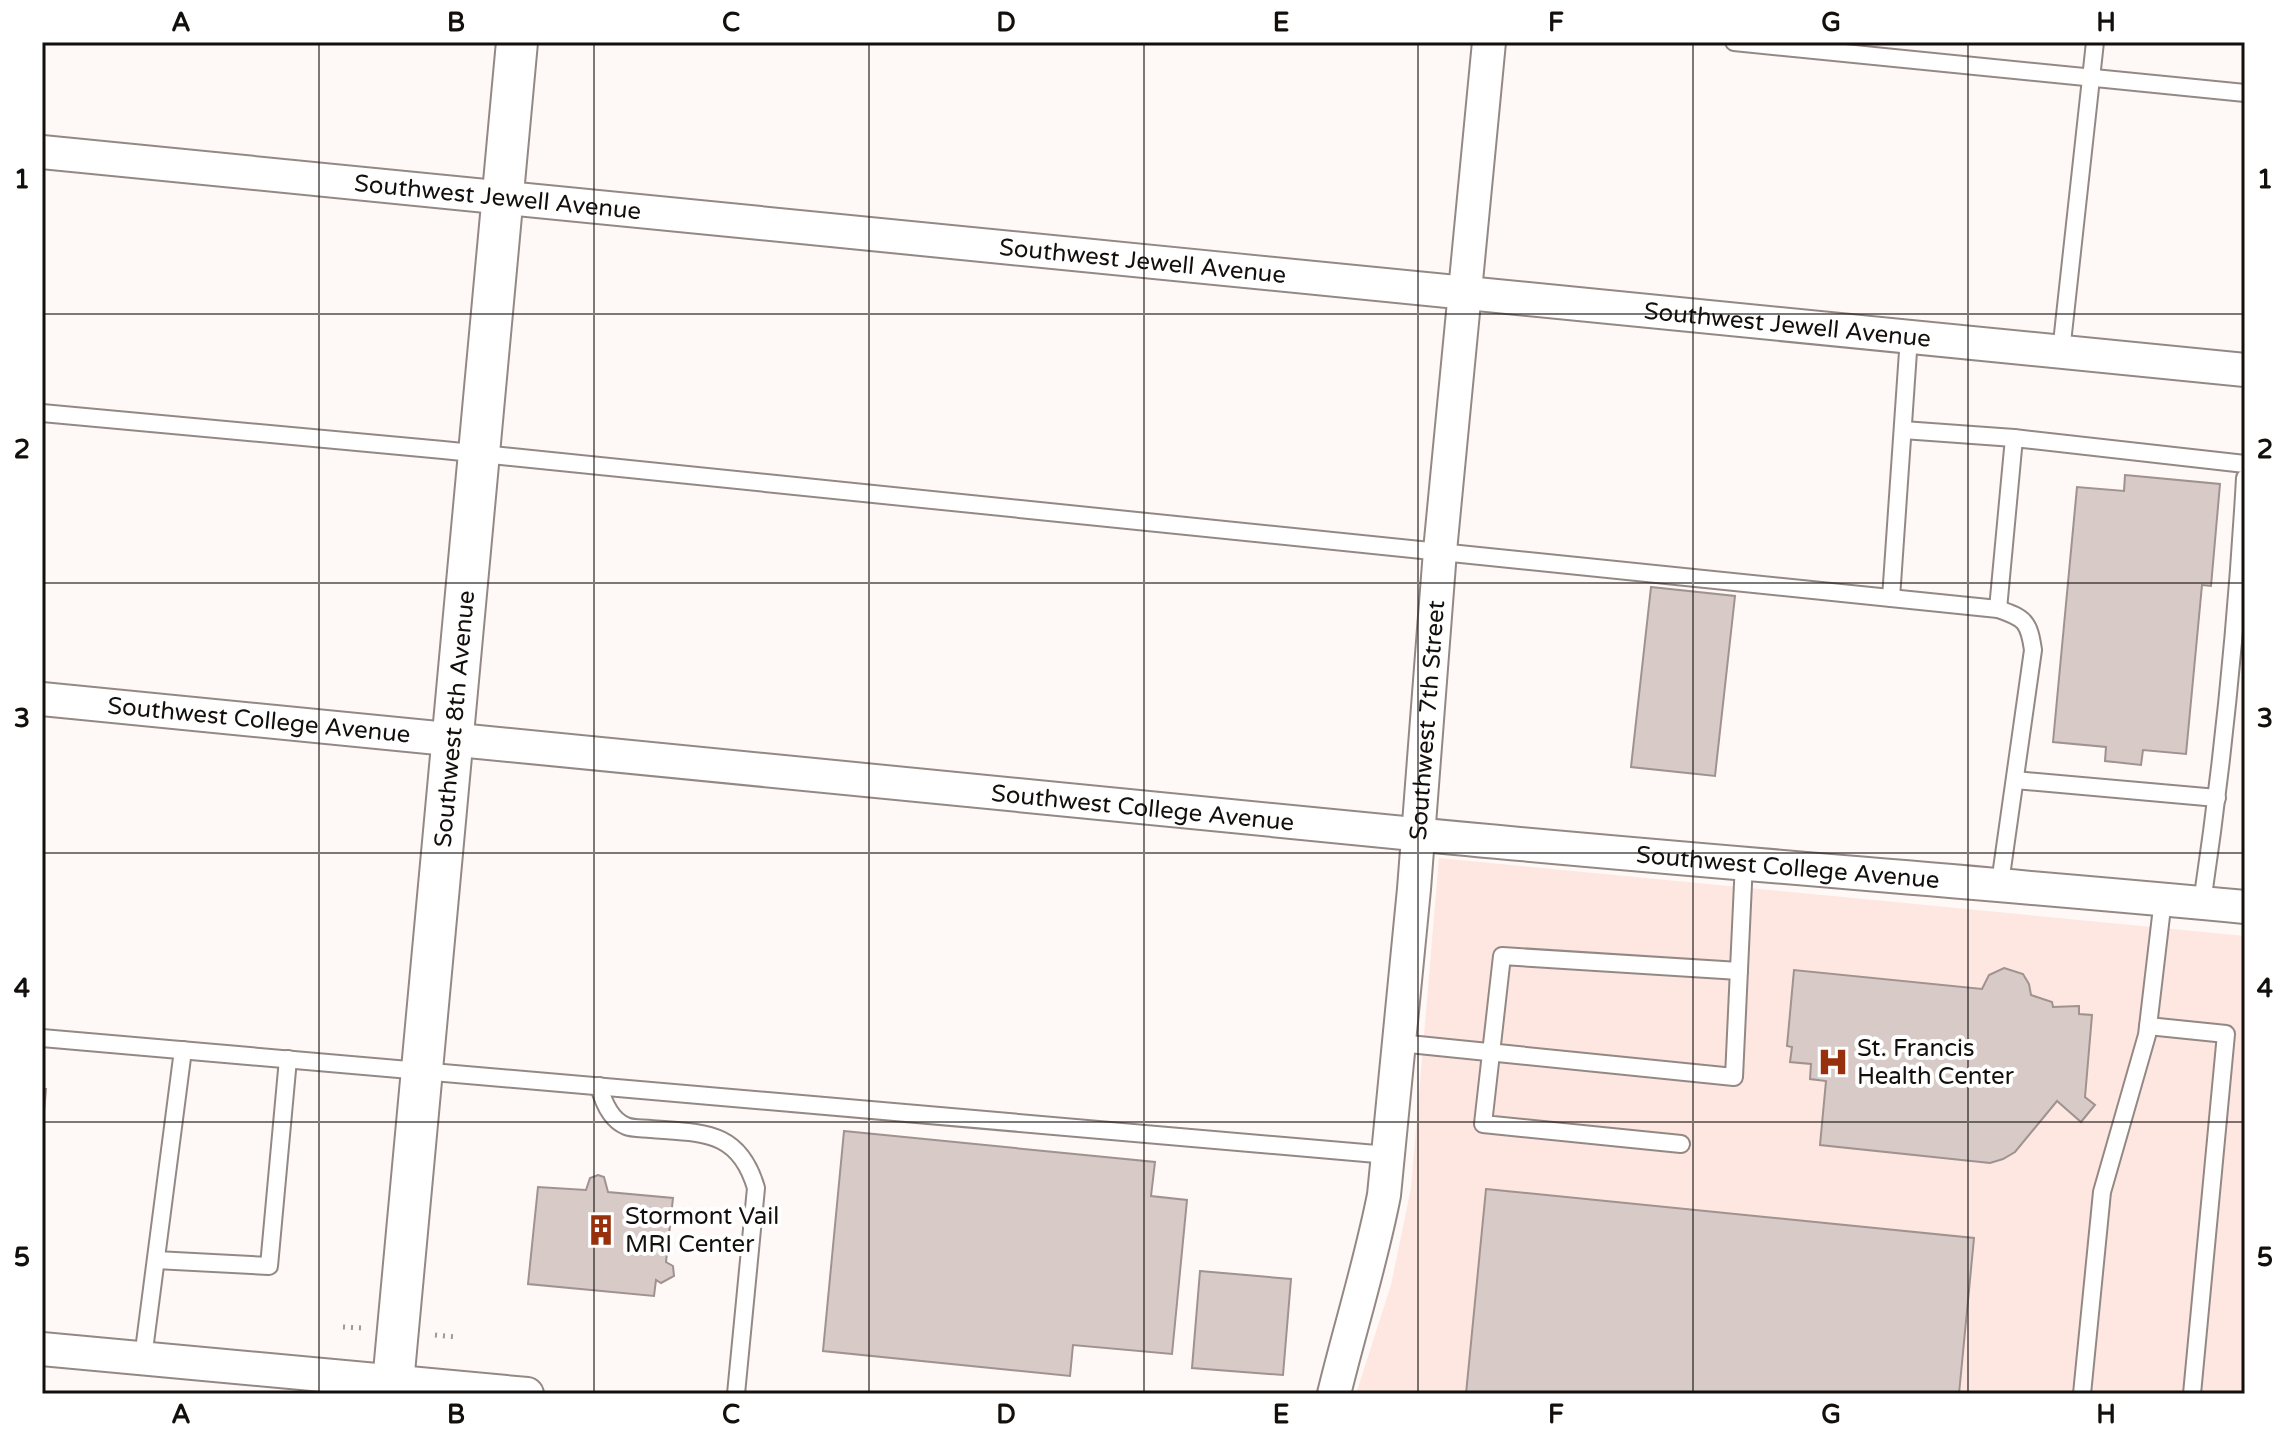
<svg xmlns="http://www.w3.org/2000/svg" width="2287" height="1436" viewBox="0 0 2287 1436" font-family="'Varela Round',sans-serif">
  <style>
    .built { fill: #fde7e0 }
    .building { fill: #d8cbc7; stroke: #9f928f; stroke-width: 2 }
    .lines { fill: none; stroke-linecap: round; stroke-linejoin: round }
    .service-casing { stroke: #948884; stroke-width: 20 }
    .minor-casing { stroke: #948884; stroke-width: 36 }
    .tertiary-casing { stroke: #948884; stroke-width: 44 }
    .path { stroke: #9e9997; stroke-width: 5; stroke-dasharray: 2 6; stroke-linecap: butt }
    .service { stroke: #fff; stroke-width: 16 }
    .minor { stroke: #fff; stroke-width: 32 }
    .tertiary { stroke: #fff; stroke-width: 40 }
    .grid { fill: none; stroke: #130f0d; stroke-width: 2; stroke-opacity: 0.55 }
    .labels { text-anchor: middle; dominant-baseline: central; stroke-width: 8; stroke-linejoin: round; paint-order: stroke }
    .street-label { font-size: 24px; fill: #130f0d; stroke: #fff }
    .poi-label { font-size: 24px; fill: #130f0d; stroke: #fff; text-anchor: start }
    .neatline { fill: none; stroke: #130f0d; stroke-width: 3 }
    .grid-label { font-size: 26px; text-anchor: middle; font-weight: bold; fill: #130f0d }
  </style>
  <rect width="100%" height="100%" fill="#fef8f6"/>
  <!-- built -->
  <path class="built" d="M 1439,858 L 2245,936 L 2245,1394 L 1356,1394 L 1391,1285 L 1411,1188 Z"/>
  <!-- building -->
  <g class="building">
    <path d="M 2125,475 L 2220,484 L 2211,586 L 2202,585 L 2186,754 L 2143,750 L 2141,765 L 2105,761 L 2106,747 L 2053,742 L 2077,487 L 2124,491 Z"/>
    <path d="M 1651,587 L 1735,596 L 1715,776 L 1631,767 Z"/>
    <path d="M 2004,968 L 2023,974 L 2029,984 L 2031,995 L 2052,1002 L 2053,1007 L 2079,1006 L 2079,1014 L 2092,1015 L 2085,1097 L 2095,1105 L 2081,1122 L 2057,1101 L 2015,1152 L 2003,1159 L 1990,1163 L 1820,1145 L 1826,1081 L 1810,1079 L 1811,1064 L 1790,1062 L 1792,1047 L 1787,1046 L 1794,970 L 1982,989 L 1989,975 Z"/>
    <path d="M 42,1089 L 46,1089 L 42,1134 Z"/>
    <path d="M 844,1131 L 1155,1162 L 1151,1196 L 1187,1200 L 1172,1354 L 1073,1345 L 1070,1376 L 823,1351 Z"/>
    <path d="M 598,1175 L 604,1177 L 608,1192 L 673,1198 L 666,1262 L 673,1266 L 674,1276 L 661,1283 L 656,1280 L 654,1296 L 528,1284 L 538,1187 L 586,1190 L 590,1178 Z"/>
    <path d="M 1486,1189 L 1974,1238 L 1959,1394 L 1466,1394 Z"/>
    <path d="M 1200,1271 L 1291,1279 L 1283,1375 L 1192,1368 Z"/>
  </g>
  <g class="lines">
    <defs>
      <g id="service">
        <path d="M 1734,42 L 2245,93"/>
        <path d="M 2061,352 L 2095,42"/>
        <path d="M 42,413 L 443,450 L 1998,609 C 2025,618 2029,622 2033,650 L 2000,883"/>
        <path d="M 1903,430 L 2014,438"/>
        <path d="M 1891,598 L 1909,337"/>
        <path d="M 1998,609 L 2014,438 L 2245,464"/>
        <path d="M 2015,780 L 2217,798"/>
        <path d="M 2202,903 C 2223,762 2237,620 2245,478"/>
        <path d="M 2148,1026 L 2226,1034 L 2192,1394"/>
        <path d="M 42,1038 L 1388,1155"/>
        <path d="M 1399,1043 L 1734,1077 L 1744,862"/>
        <path d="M 599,1086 C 603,1101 611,1120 626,1126 C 633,1129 644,1128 651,1129 C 703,1133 739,1130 756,1188 L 736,1394"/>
        <path d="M 1681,1144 L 1483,1124 L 1502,956 L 1739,971"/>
        <path d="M 156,1260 L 269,1266 L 288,1059"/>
        <path d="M 143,1358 L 183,1050"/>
        <path d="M 2082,1394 L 2102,1192 L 2147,1035 L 2163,899"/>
      </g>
      <g id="minor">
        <path id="s1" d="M 42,152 L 2245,370"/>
        <path id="s2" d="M 42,699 C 500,742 957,791 1414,834 C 1691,861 1968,881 2245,907"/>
        <path d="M 42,1349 L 527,1394"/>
        <path id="s3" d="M 1334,1394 C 1350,1328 1371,1262 1384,1195 L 1414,889 L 1440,551 L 1489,42"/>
      </g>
      <g id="tertiary">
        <path id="s4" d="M 392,1394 L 517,42"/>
      </g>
    </defs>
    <!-- service casing -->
    <use href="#service" class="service-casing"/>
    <!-- minor casing -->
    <use href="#minor" class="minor-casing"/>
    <!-- tertiary casing -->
    <use href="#tertiary" class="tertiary-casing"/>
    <!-- path -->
    <g class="path">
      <path d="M 343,1327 L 362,1328"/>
      <path d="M 435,1335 L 457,1337"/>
    </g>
    <!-- service -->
    <use href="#service" class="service"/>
    <!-- minor -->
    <use href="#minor" class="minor"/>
    <!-- tertiary -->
    <use href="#tertiary" class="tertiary"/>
  </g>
  <!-- grid -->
  <path class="grid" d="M 319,42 L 319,1394M 594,42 L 594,1394M 869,42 L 869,1394M 1144,42 L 1144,1394M 1418,42 L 1418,1394M 1693,42 L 1693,1394M 1968,42 L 1968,1394M 42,314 L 2245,314M 42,583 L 2245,583M 42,853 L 2245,853M 42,1122 L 2245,1122"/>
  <!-- icons -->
  <defs>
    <symbol id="hospital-bare" viewBox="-9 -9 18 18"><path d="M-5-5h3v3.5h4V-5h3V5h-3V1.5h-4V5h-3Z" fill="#97310d" stroke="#fff" stroke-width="2.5" paint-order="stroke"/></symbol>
    <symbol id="building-bare" viewBox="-9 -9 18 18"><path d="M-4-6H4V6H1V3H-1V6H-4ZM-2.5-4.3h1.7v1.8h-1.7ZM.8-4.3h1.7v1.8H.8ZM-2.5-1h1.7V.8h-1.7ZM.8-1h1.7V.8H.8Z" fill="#97310d" stroke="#fff" stroke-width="2.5" paint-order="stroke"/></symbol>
  </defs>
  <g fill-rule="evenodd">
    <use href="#hospital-bare" x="1811" y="1040" width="44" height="44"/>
    <use href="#building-bare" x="579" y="1208" width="44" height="44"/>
  </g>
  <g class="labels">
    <!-- street labels -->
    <g class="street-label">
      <text stroke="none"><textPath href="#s1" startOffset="458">Southwest Jewell Avenue</textPath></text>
      <text stroke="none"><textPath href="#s1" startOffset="1106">Southwest Jewell Avenue</textPath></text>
      <text stroke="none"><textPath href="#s1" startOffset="1754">Southwest Jewell Avenue</textPath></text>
      <text stroke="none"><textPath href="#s4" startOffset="678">Southwest 8th Avenue</textPath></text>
      <text stroke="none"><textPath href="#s2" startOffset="218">Southwest College Avenue</textPath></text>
      <text stroke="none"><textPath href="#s3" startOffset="682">Southwest 7th Street</textPath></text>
      <text stroke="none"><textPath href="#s2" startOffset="1106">Southwest College Avenue</textPath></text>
      <text stroke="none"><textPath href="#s2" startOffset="1754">Southwest College Avenue</textPath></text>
    </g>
    <!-- poi labels -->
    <g class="poi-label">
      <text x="1857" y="1048">St. Francis<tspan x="1857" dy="28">Health Center</tspan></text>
      <text x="625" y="1216">Stormont Vail<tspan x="625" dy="28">MRI Center</tspan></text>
    </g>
  </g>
  <!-- border -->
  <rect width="2287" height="1436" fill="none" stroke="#ffffff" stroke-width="88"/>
  <rect x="44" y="44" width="2199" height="1348" class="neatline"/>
  <g class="grid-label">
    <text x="181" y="31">A</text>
    <text x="456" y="31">B</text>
    <text x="731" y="31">C</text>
    <text x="1006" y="31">D</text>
    <text x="1281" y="31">E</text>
    <text x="1556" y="31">F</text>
    <text x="1831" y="31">G</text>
    <text x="2106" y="31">H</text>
    <text x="22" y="188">1</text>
    <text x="2265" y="188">1</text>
    <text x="22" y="458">2</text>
    <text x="2265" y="458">2</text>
    <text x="22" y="727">3</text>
    <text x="2265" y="727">3</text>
    <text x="22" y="997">4</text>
    <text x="2265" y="997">4</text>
    <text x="22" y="1266">5</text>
    <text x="2265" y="1266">5</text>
    <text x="181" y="1423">A</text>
    <text x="456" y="1423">B</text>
    <text x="731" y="1423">C</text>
    <text x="1006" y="1423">D</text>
    <text x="1281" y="1423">E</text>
    <text x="1556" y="1423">F</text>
    <text x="1831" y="1423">G</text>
    <text x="2106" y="1423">H</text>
  </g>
</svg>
